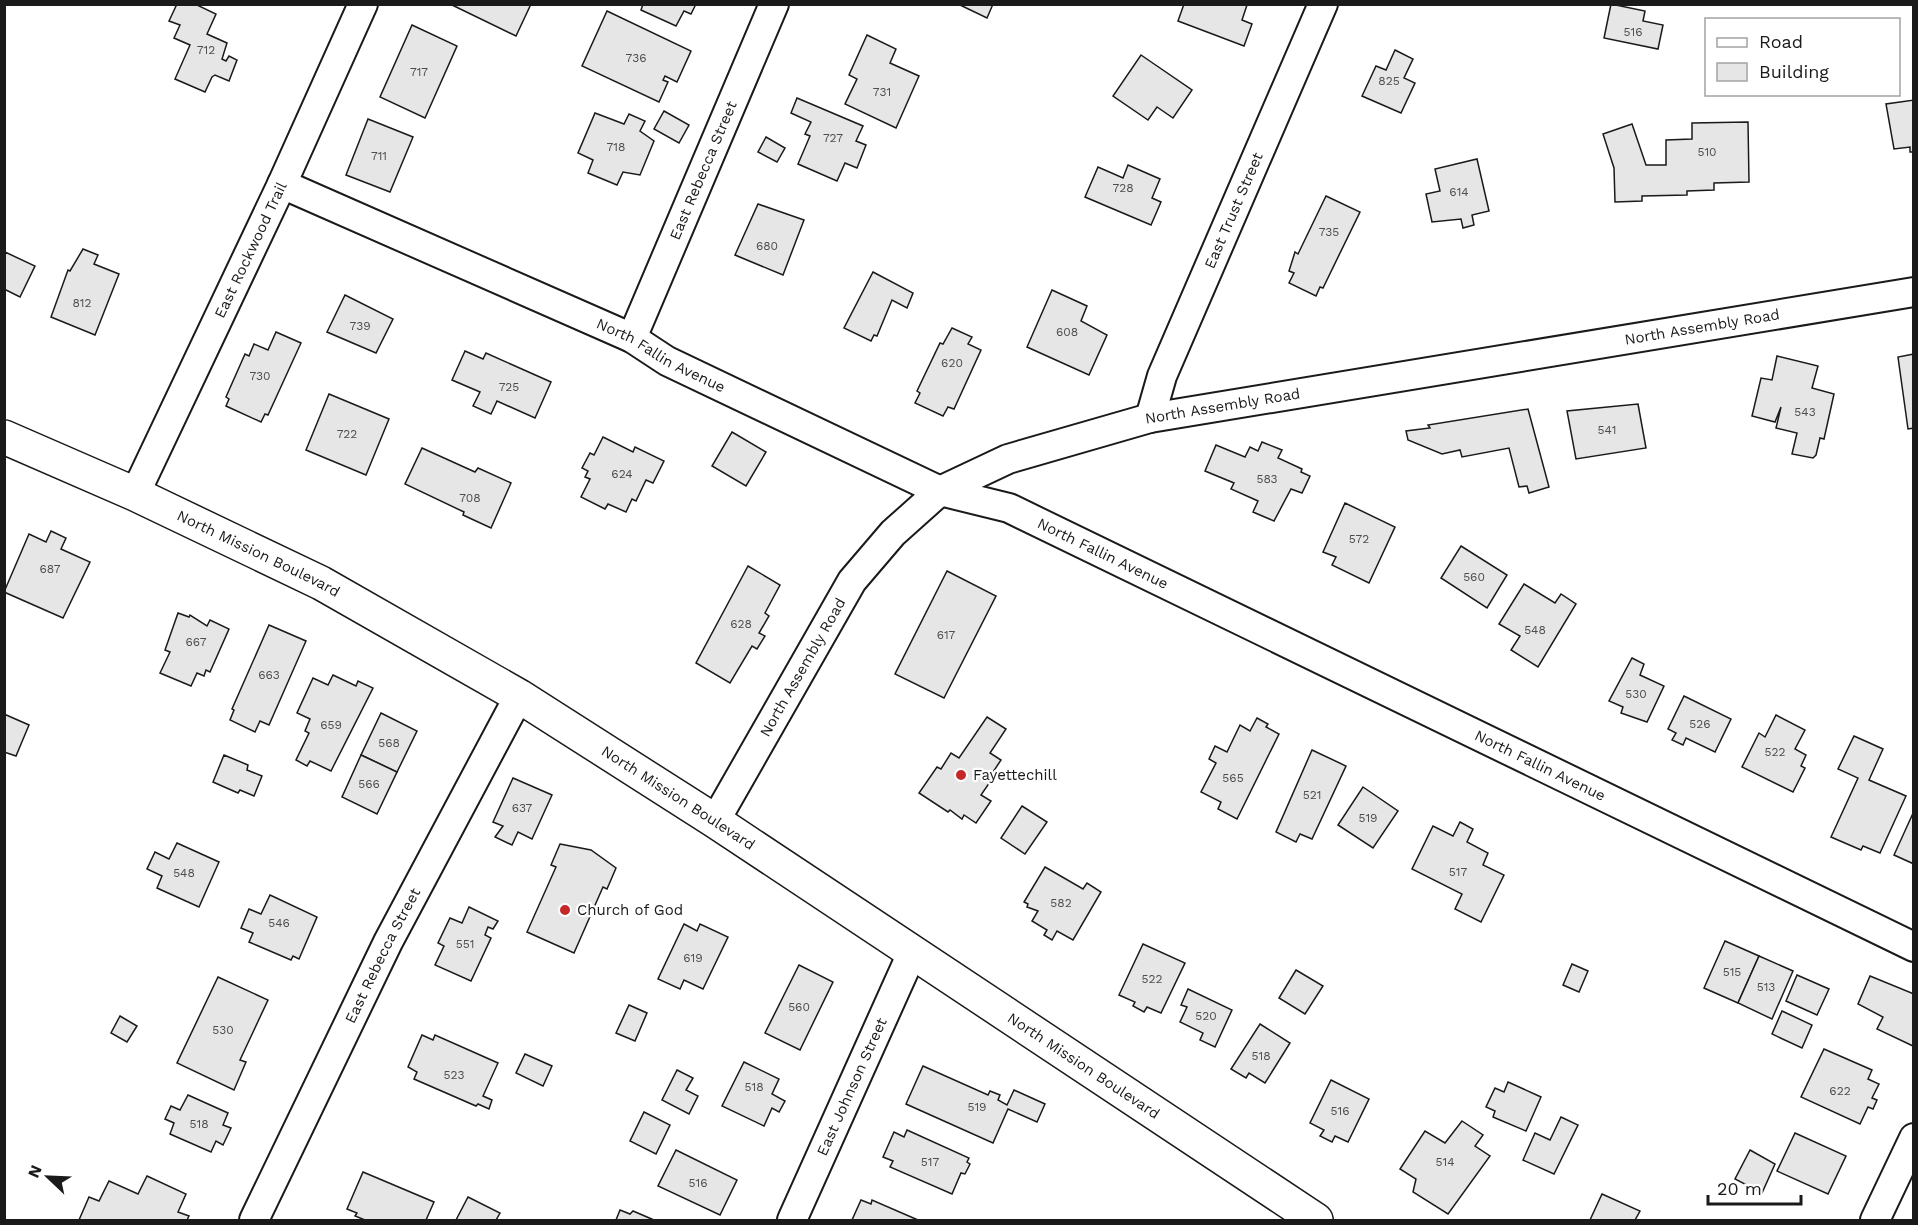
<svg xmlns="http://www.w3.org/2000/svg" width="1918" height="1225" viewBox="0 0 1918 1225" font-family="'Work Sans',sans-serif">
  <style>
    .building { fill: #e6e6e6; stroke: #1a1a1a; stroke-width: 1.5 }
    .lines { fill: none; stroke-linecap: round; stroke-linejoin: round }
    .street-casing { stroke: #1a1a1a; stroke-width: 32 }
    .secondary-casing { stroke: #1a1a1a; stroke-width: 36 }
    .street { stroke: #fff; stroke-width: 28 }
    .secondary { stroke: #fff; stroke-width: 33 }
    .poi-dot { fill: #c62828; stroke: #fff; stroke-width: 2 }
    .labels { text-anchor: middle; dominant-baseline: central; stroke-width: 4.5; stroke-linejoin: round; paint-order: stroke }
    .number-label { font-size: 12px; fill: #4d4d4d }
    .street-label { font-size: 15px; fill: #1a1a1a; stroke: #fff }
    .poi-label { font-size: 15px; fill: #1a1a1a; stroke: #fff; text-anchor: start }
  </style>
  <rect width="100%" height="100%" fill="#fff"/>
  <!-- building -->
  <g class="building">
    <path d="M 177,4 L 195,4 L 216,14 L 207,34 L 227,43 L 222,59 L 226,61 L 229,56 L 237,60 L 229,81 L 215,75 L 212,77 L 205,92 L 175,79 L 190,45 L 174,38 L 180,25 L 169,21 Z"/>
    <path d="M 450,4 L 531,4 L 516,36 Z"/>
    <path d="M 696,4 L 691,14 L 684,11 L 676,26 L 641,10 L 643,4 Z"/>
    <path d="M 958,4 L 993,4 L 987,18 Z"/>
    <path d="M 1184,4 L 1247,5 L 1242,20 L 1252,24 L 1244,46 L 1178,21 Z"/>
    <path d="M 1611,4 L 1645,11 L 1643,21 L 1663,25 L 1658,49 L 1604,38 Z"/>
    <path d="M 607,11 L 691,51 L 677,82 L 665,76 L 663,80 L 668,82 L 659,102 L 582,66 Z"/>
    <path d="M 412,25 L 457,46 L 425,118 L 380,97 Z"/>
    <path d="M 867,35 L 896,49 L 890,63 L 919,76 L 896,128 L 845,104 L 857,79 L 849,75 Z"/>
    <path d="M 1395,50 L 1413,59 L 1404,78 L 1415,83 L 1401,113 L 1362,96 L 1376,66 L 1386,70 Z"/>
    <path d="M 1141,55 L 1192,90 L 1173,118 L 1157,107 L 1148,120 L 1113,96 Z"/>
    <path d="M 797,98 L 863,126 L 856,141 L 866,145 L 857,168 L 845,163 L 837,181 L 798,164 L 810,136 L 805,134 L 811,122 L 791,113 Z"/>
    <path d="M 1914,100 L 1914,152 L 1910,152 L 1910,147 L 1894,149 L 1886,104 Z"/>
    <path d="M 664,111 L 689,125 L 679,143 L 654,129 Z"/>
    <path d="M 595,113 L 624,124 L 629,114 L 645,121 L 640,131 L 654,141 L 640,175 L 623,172 L 617,185 L 588,173 L 593,160 L 578,153 Z"/>
    <path d="M 368,119 L 413,137 L 390,192 L 346,175 Z"/>
    <path d="M 1748,122 L 1749,182 L 1714,183 L 1714,190 L 1687,191 L 1687,195 L 1642,196 L 1642,201 L 1615,202 L 1614,168 L 1603,134 L 1632,124 L 1646,165 L 1666,165 L 1666,140 L 1692,139 L 1692,123 Z"/>
    <path d="M 766,137 L 785,148 L 777,162 L 758,152 Z"/>
    <path d="M 1477,159 L 1489,211 L 1472,215 L 1474,225 L 1463,228 L 1461,219 L 1432,222 L 1426,194 L 1440,191 L 1435,169 Z"/>
    <path d="M 1128,165 L 1160,179 L 1152,198 L 1161,202 L 1151,225 L 1085,197 L 1098,167 L 1123,178 Z"/>
    <path d="M 1326,196 L 1360,212 L 1323,288 L 1320,287 L 1316,296 L 1289,283 L 1294,273 L 1289,271 L 1295,252 L 1298,254 Z"/>
    <path d="M 758,204 L 804,220 L 783,275 L 735,255 Z"/>
    <path d="M 83,249 L 98,255 L 94,264 L 119,274 L 95,335 L 51,317 L 68,270 L 70,271 Z"/>
    <path d="M 5,252 L 35,266 L 20,297 L 4,289 Z"/>
    <path d="M 873,272 L 913,293 L 907,308 L 892,300 L 877,336 L 874,335 L 871,341 L 844,328 Z"/>
    <path d="M 1052,290 L 1087,306 L 1081,321 L 1107,335 L 1089,375 L 1027,347 Z"/>
    <path d="M 345,295 L 393,319 L 376,353 L 327,332 Z"/>
    <path d="M 952,328 L 972,337 L 968,344 L 981,350 L 954,409 L 948,407 L 943,416 L 915,403 L 920,393 L 917,391 L 940,343 L 943,344 Z"/>
    <path d="M 276,332 L 301,343 L 268,415 L 265,414 L 261,422 L 226,406 L 229,399 L 226,397 L 245,354 L 249,356 L 254,344 L 268,350 Z"/>
    <path d="M 465,351 L 483,359 L 486,353 L 551,382 L 535,418 L 497,401 L 491,414 L 473,406 L 480,392 L 452,380 Z"/>
    <path d="M 1914,354 L 1914,428 L 1908,429 L 1898,357 Z"/>
    <path d="M 1777,356 L 1818,366 L 1812,388 L 1834,394 L 1824,439 L 1820,438 L 1816,455 L 1813,458 L 1792,454 L 1797,433 L 1776,428 L 1781,407 L 1775,422 L 1752,416 L 1761,378 L 1772,380 Z"/>
    <path d="M 329,394 L 389,419 L 366,475 L 306,450 Z"/>
    <path d="M 1638,404 L 1646,448 L 1576,459 L 1567,411 Z"/>
    <path d="M 1528,409 L 1549,487 L 1529,493 L 1527,486 L 1519,487 L 1509,448 L 1462,457 L 1460,450 L 1442,454 L 1408,440 L 1406,431 L 1430,428 L 1428,425 Z"/>
    <path d="M 732,432 L 766,452 L 746,486 L 712,466 Z"/>
    <path d="M 603,437 L 633,452 L 635,447 L 664,461 L 653,483 L 646,480 L 636,501 L 632,499 L 626,512 L 608,504 L 605,509 L 581,497 L 590,479 L 585,477 L 588,471 L 582,468 L 590,453 L 594,455 Z"/>
    <path d="M 1262,442 L 1282,450 L 1278,458 L 1302,469 L 1301,472 L 1310,476 L 1302,493 L 1291,489 L 1274,521 L 1253,512 L 1258,501 L 1231,489 L 1234,483 L 1205,471 L 1216,445 L 1245,457 L 1250,447 L 1258,451 Z"/>
    <path d="M 422,448 L 475,472 L 478,468 L 511,483 L 491,528 L 463,515 L 464,512 L 405,484 Z"/>
    <path d="M 1345,503 L 1395,527 L 1369,583 L 1332,565 L 1336,557 L 1323,552 Z"/>
    <path d="M 51,531 L 66,538 L 61,549 L 90,562 L 63,618 L 4,592 L 29,534 L 46,542 Z"/>
    <path d="M 1461,546 L 1507,575 L 1487,608 L 1441,578 Z"/>
    <path d="M 748,566 L 780,585 L 765,613 L 769,616 L 759,633 L 765,636 L 757,649 L 752,646 L 730,683 L 696,663 Z"/>
    <path d="M 947,571 L 996,596 L 944,698 L 895,674 Z"/>
    <path d="M 1524,584 L 1555,603 L 1561,594 L 1576,604 L 1538,667 L 1511,650 L 1520,636 L 1499,624 Z"/>
    <path d="M 178,613 L 189,617 L 190,615 L 207,626 L 210,620 L 229,629 L 210,672 L 206,670 L 204,676 L 197,673 L 191,686 L 160,673 L 170,652 L 165,650 Z"/>
    <path d="M 269,625 L 306,641 L 269,725 L 260,721 L 255,732 L 230,720 L 234,710 L 232,709 Z"/>
    <path d="M 1632,658 L 1644,664 L 1640,675 L 1664,686 L 1647,722 L 1621,713 L 1623,707 L 1609,701 Z"/>
    <path d="M 333,675 L 356,686 L 358,681 L 373,688 L 331,771 L 310,761 L 307,766 L 296,760 L 309,733 L 305,731 L 310,719 L 297,713 L 313,678 L 328,685 Z"/>
    <path d="M 1684,696 L 1731,719 L 1715,752 L 1686,738 L 1683,745 L 1672,740 L 1676,733 L 1668,729 Z"/>
    <path d="M 381,713 L 417,731 L 397,772 L 361,755 Z"/>
    <path d="M 4,714 L 29,725 L 16,756 L 4,752 Z"/>
    <path d="M 1776,715 L 1805,730 L 1795,749 L 1806,755 L 1801,766 L 1805,768 L 1793,792 L 1742,767 L 1759,733 L 1765,737 Z"/>
    <path d="M 987,717 L 1006,729 L 990,753 L 1001,760 L 987,781 L 990,782 L 981,795 L 991,801 L 976,823 L 964,815 L 962,819 L 950,810 L 948,812 L 919,793 L 937,767 L 941,769 L 951,753 L 959,758 Z"/>
    <path d="M 1257,718 L 1268,724 L 1266,727 L 1279,734 L 1237,819 L 1218,809 L 1221,802 L 1201,792 L 1216,763 L 1209,759 L 1215,746 L 1227,752 L 1240,725 L 1250,731 Z"/>
    <path d="M 1854,736 L 1883,749 L 1869,780 L 1906,796 L 1880,853 L 1863,846 L 1861,850 L 1831,837 L 1858,778 L 1838,769 Z"/>
    <path d="M 1312,750 L 1346,766 L 1312,839 L 1300,834 L 1296,842 L 1276,832 Z"/>
    <path d="M 224,755 L 248,765 L 247,770 L 262,776 L 254,796 L 240,790 L 238,793 L 213,782 Z"/>
    <path d="M 361,755 L 397,772 L 377,814 L 342,797 Z"/>
    <path d="M 513,778 L 552,795 L 532,839 L 518,832 L 512,845 L 495,837 L 503,826 L 493,822 Z"/>
    <path d="M 1363,787 L 1398,811 L 1373,848 L 1338,825 Z"/>
    <path d="M 1022,806 L 1047,822 L 1025,854 L 1001,838 Z"/>
    <path d="M 1914,811 L 1914,864 L 1894,855 Z"/>
    <path d="M 1460,822 L 1473,829 L 1467,842 L 1488,853 L 1483,865 L 1504,875 L 1481,922 L 1455,909 L 1462,894 L 1412,869 L 1433,826 L 1453,836 Z"/>
    <path d="M 177,843 L 219,862 L 199,907 L 157,888 L 162,876 L 147,869 L 155,852 L 169,859 Z"/>
    <path d="M 560,844 L 591,850 L 616,868 L 607,889 L 603,887 L 574,953 L 527,932 L 556,867 L 551,865 Z"/>
    <path d="M 1045,867 L 1083,889 L 1087,883 L 1101,892 L 1073,940 L 1057,931 L 1052,940 L 1044,935 L 1047,930 L 1032,921 L 1038,911 L 1027,907 L 1028,904 L 1024,902 Z"/>
    <path d="M 270,895 L 317,917 L 299,959 L 293,956 L 291,960 L 249,942 L 253,933 L 241,928 L 249,909 L 261,914 Z"/>
    <path d="M 469,907 L 498,921 L 493,929 L 488,927 L 485,935 L 491,938 L 471,981 L 435,965 L 444,946 L 438,943 L 450,918 L 462,923 Z"/>
    <path d="M 684,924 L 697,931 L 700,924 L 728,937 L 703,989 L 684,980 L 680,989 L 658,979 Z"/>
    <path d="M 1725,941 L 1759,956 L 1738,1003 L 1704,988 Z"/>
    <path d="M 1143,944 L 1185,963 L 1161,1013 L 1147,1007 L 1144,1012 L 1133,1006 L 1135,1002 L 1119,995 Z"/>
    <path d="M 1759,956 L 1793,971 L 1772,1019 L 1738,1003 Z"/>
    <path d="M 1572,964 L 1588,971 L 1579,992 L 1563,985 Z"/>
    <path d="M 799,965 L 833,982 L 800,1050 L 765,1033 Z"/>
    <path d="M 1296,970 L 1323,986 L 1305,1014 L 1279,998 Z"/>
    <path d="M 1797,975 L 1829,989 L 1817,1015 L 1786,1001 Z"/>
    <path d="M 1870,976 L 1914,994 L 1913,1046 L 1877,1029 L 1883,1017 L 1858,1004 Z"/>
    <path d="M 218,977 L 268,1000 L 240,1060 L 246,1062 L 234,1090 L 177,1063 Z"/>
    <path d="M 1188,989 L 1232,1010 L 1215,1047 L 1200,1040 L 1203,1033 L 1180,1022 L 1187,1007 L 1181,1005 Z"/>
    <path d="M 629,1005 L 647,1013 L 635,1041 L 616,1033 Z"/>
    <path d="M 1782,1011 L 1812,1025 L 1802,1048 L 1772,1034 Z"/>
    <path d="M 120,1016 L 137,1026 L 127,1042 L 111,1033 Z"/>
    <path d="M 1260,1024 L 1290,1043 L 1265,1083 L 1249,1073 L 1246,1078 L 1231,1069 Z"/>
    <path d="M 422,1035 L 433,1040 L 435,1035 L 498,1063 L 483,1096 L 492,1100 L 489,1109 L 478,1104 L 476,1106 L 414,1079 L 417,1072 L 408,1067 Z"/>
    <path d="M 1824,1049 L 1872,1070 L 1868,1079 L 1879,1084 L 1872,1098 L 1877,1100 L 1873,1109 L 1868,1107 L 1860,1124 L 1801,1097 Z"/>
    <path d="M 525,1054 L 552,1066 L 543,1086 L 516,1073 Z"/>
    <path d="M 744,1062 L 779,1079 L 772,1094 L 785,1101 L 779,1112 L 772,1108 L 764,1126 L 722,1106 Z"/>
    <path d="M 923,1066 L 988,1095 L 990,1091 L 1000,1095 L 998,1100 L 1007,1105 L 1014,1090 L 1045,1104 L 1037,1122 L 1008,1109 L 993,1143 L 906,1104 Z"/>
    <path d="M 677,1070 L 693,1078 L 686,1090 L 698,1096 L 689,1114 L 662,1100 Z"/>
    <path d="M 1331,1080 L 1369,1099 L 1348,1142 L 1335,1136 L 1332,1142 L 1320,1136 L 1324,1130 L 1310,1123 Z"/>
    <path d="M 1508,1082 L 1541,1097 L 1526,1131 L 1493,1117 L 1495,1111 L 1486,1107 L 1495,1088 L 1504,1092 Z"/>
    <path d="M 188,1095 L 228,1113 L 223,1125 L 231,1128 L 223,1145 L 216,1141 L 211,1152 L 170,1134 L 174,1123 L 165,1119 L 171,1106 L 180,1110 Z"/>
    <path d="M 644,1112 L 670,1125 L 656,1154 L 630,1141 Z"/>
    <path d="M 1561,1117 L 1578,1125 L 1554,1174 L 1523,1160 L 1535,1133 L 1550,1140 Z"/>
    <path d="M 1462,1121 L 1483,1135 L 1475,1146 L 1490,1156 L 1448,1214 L 1413,1192 L 1416,1179 L 1400,1169 L 1425,1131 L 1445,1143 Z"/>
    <path d="M 907,1130 L 969,1158 L 967,1162 L 970,1164 L 965,1174 L 961,1173 L 952,1194 L 890,1167 L 893,1161 L 883,1157 L 894,1132 L 904,1137 Z"/>
    <path d="M 1795,1133 L 1846,1156 L 1828,1194 L 1777,1171 Z"/>
    <path d="M 676,1150 L 737,1180 L 720,1215 L 658,1186 Z"/>
    <path d="M 1750,1150 L 1775,1164 L 1762,1193 L 1735,1179 Z"/>
    <path d="M 363,1172 L 434,1202 L 426,1220 L 365,1220 L 355,1216 L 357,1213 L 347,1209 Z"/>
    <path d="M 147,1176 L 186,1194 L 178,1212 L 189,1216 L 187,1220 L 79,1220 L 89,1197 L 99,1201 L 109,1181 L 138,1194 Z"/>
    <path d="M 1602,1194 L 1640,1211 L 1635,1220 L 1590,1220 Z"/>
    <path d="M 468,1197 L 500,1213 L 496,1220 L 456,1220 Z"/>
    <path d="M 861,1200 L 871,1204 L 872,1200 L 918,1220 L 852,1220 Z"/>
    <path d="M 620,1210 L 630,1214 L 633,1211 L 654,1220 L 616,1220 Z"/>
  </g>
  <g class="lines">
    <defs>
      <g id="street">
        <path id="s1" d="M 282,184 L 632,338 L 667,361 L 940,491 L 1009,508 L 1914,947"/>
        <path id="s2" d="M 632,338 L 774,4"/>
        <path id="s3" d="M 1150,418 L 1162,376 L 1323,4"/>
        <path id="s4" d="M 135,494 L 282,184 L 363,4"/>
        <path id="s5" d="M 715,821 L 852,581 L 893,533 L 940,491 L 1008,459 L 1150,418 L 1914,292"/>
        <path id="s6" d="M 254,1220 L 388,942 L 519,696"/>
        <path id="s7" d="M 792,1220 L 912,953"/>
        <path d="M 1875,1220 L 1914,1138"/>
      </g>
      <g id="secondary">
        <path id="s8" d="M 4,437 L 135,494 L 321,583 L 519,696 L 715,821 L 1316,1220"/>
      </g>
    </defs>
    <!-- street casing -->
    <use href="#street" class="street-casing"/>
    <!-- secondary casing -->
    <use href="#secondary" class="secondary-casing"/>
    <!-- street -->
    <use href="#street" class="street"/>
    <!-- secondary -->
    <use href="#secondary" class="secondary"/>
  </g>
  <!-- markers -->
  <g class="poi-dot">
    <circle cx="961" cy="775" r="6"/>
    <circle cx="565" cy="910" r="6"/>
  </g>
  <g class="labels">
    <!-- number labels -->
    <g class="number-label">
      <text x="1633" y="32">516</text>
      <text x="206" y="50">712</text>
      <text x="636" y="58">736</text>
      <text x="419" y="72">717</text>
      <text x="1389" y="81">825</text>
      <text x="882" y="92">731</text>
      <text x="833" y="138">727</text>
      <text x="616" y="147">718</text>
      <text x="1707" y="152">510</text>
      <text x="379" y="156">711</text>
      <text x="1123" y="188">728</text>
      <text x="1459" y="192">614</text>
      <text x="1329" y="232">735</text>
      <text x="767" y="246">680</text>
      <text x="82" y="303">812</text>
      <text x="360" y="326">739</text>
      <text x="1067" y="332">608</text>
      <text x="952" y="363">620</text>
      <text x="260" y="376">730</text>
      <text x="509" y="387">725</text>
      <text x="1805" y="412">543</text>
      <text x="1607" y="430">541</text>
      <text x="347" y="434">722</text>
      <text x="622" y="474">624</text>
      <text x="1267" y="479">583</text>
      <text x="470" y="498">708</text>
      <text x="1359" y="539">572</text>
      <text x="50" y="569">687</text>
      <text x="1474" y="577">560</text>
      <text x="741" y="624">628</text>
      <text x="1535" y="630">548</text>
      <text x="946" y="635">617</text>
      <text x="196" y="642">667</text>
      <text x="269" y="675">663</text>
      <text x="1636" y="694">530</text>
      <text x="1700" y="724">526</text>
      <text x="331" y="725">659</text>
      <text x="389" y="743">568</text>
      <text x="1775" y="752">522</text>
      <text x="1233" y="778">565</text>
      <text x="369" y="784">566</text>
      <text x="1312" y="795">521</text>
      <text x="522" y="808">637</text>
      <text x="1368" y="818">519</text>
      <text x="1458" y="872">517</text>
      <text x="184" y="873">548</text>
      <text x="1061" y="903">582</text>
      <text x="279" y="923">546</text>
      <text x="465" y="944">551</text>
      <text x="693" y="958">619</text>
      <text x="1732" y="972">515</text>
      <text x="1152" y="979">522</text>
      <text x="1766" y="987">513</text>
      <text x="799" y="1007">560</text>
      <text x="1206" y="1016">520</text>
      <text x="223" y="1030">530</text>
      <text x="1261" y="1056">518</text>
      <text x="454" y="1075">523</text>
      <text x="754" y="1087">518</text>
      <text x="1840" y="1091">622</text>
      <text x="977" y="1107">519</text>
      <text x="1340" y="1111">516</text>
      <text x="199" y="1124">518</text>
      <text x="930" y="1162">517</text>
      <text x="1445" y="1162">514</text>
      <text x="698" y="1183">516</text>
    </g>
    <!-- street labels -->
    <g class="street-label">
      <text stroke="none"><textPath href="#s2" startOffset="182">East Rebecca Street</textPath></text>
      <text stroke="none"><textPath href="#s3" startOffset="224">East Trust Street</textPath></text>
      <text stroke="none"><textPath href="#s4" startOffset="270">East Rockwood Trail</textPath></text>
      <text stroke="none"><textPath href="#s5" startOffset="1185">North Assembly Road</textPath></text>
      <text stroke="none"><textPath href="#s1" startOffset="416">North Fallin Avenue</textPath></text>
      <text stroke="none"><textPath href="#s5" startOffset="699">North Assembly Road</textPath></text>
      <text stroke="none"><textPath href="#s1" startOffset="902">North Fallin Avenue</textPath></text>
      <text stroke="none"><textPath href="#s8" startOffset="280">North Mission Boulevard</textPath></text>
      <text stroke="none"><textPath href="#s5" startOffset="177">North Assembly Road</textPath></text>
      <text stroke="none"><textPath href="#s1" startOffset="1388">North Fallin Avenue</textPath></text>
      <text stroke="none"><textPath href="#s8" startOffset="766">North Mission Boulevard</textPath></text>
      <text stroke="none"><textPath href="#s6" startOffset="294">East Rebecca Street</textPath></text>
      <text stroke="none"><textPath href="#s8" startOffset="1252">North Mission Boulevard</textPath></text>
      <text stroke="none"><textPath href="#s7" startOffset="146">East Johnson Street</textPath></text>
    </g>
    <!-- poi labels -->
    <g class="poi-label">
      <text x="973" y="775">Fayettechill</text>
      <text x="577" y="910">Church of God</text>
    </g>
  </g>
  <!-- border -->
  <rect width="1918" height="1225" fill="none" stroke="#1a1a1a" stroke-width="12"/>
  <!-- legend -->
  <rect x="1705" y="18" width="195" height="78" fill="#ffffff" stroke="#a3a3a3" stroke-width="1.5"/>
  <rect x="1717" y="38" width="30" height="9" fill="#ffffff" stroke="#a3a3a3" stroke-width="1.5"/>
  <text x="1759" y="48" font-size="18" fill="#1a1a1a">Road</text>
  <rect x="1717" y="63" width="30" height="18" fill="#e6e6e6" stroke="#a3a3a3" stroke-width="1.5"/>
  <text x="1759" y="78" font-size="18" fill="#1a1a1a">Building</text>
  <!-- north arrow -->
  <g transform="translate(48 1177) rotate(293)" stroke="#ffffff" stroke-width="4.5" paint-order="stroke">
  <path d="M0-4.5L10 22L0 15L-10 22Z" fill="#1a1a1a"/>
  <text y="-9" font-size="16" font-weight="bold" text-anchor="middle" fill="#1a1a1a">N</text>
  </g>
  <!-- scale -->
  <path d="M1708 1195v9h93v-9" fill="none" stroke="#1a1a1a" stroke-width="3"/>
  <text x="1717" y="1195" font-size="18" fill="#1a1a1a" stroke="#ffffff" stroke-width="4.5" paint-order="stroke">20 m</text>
</svg>
